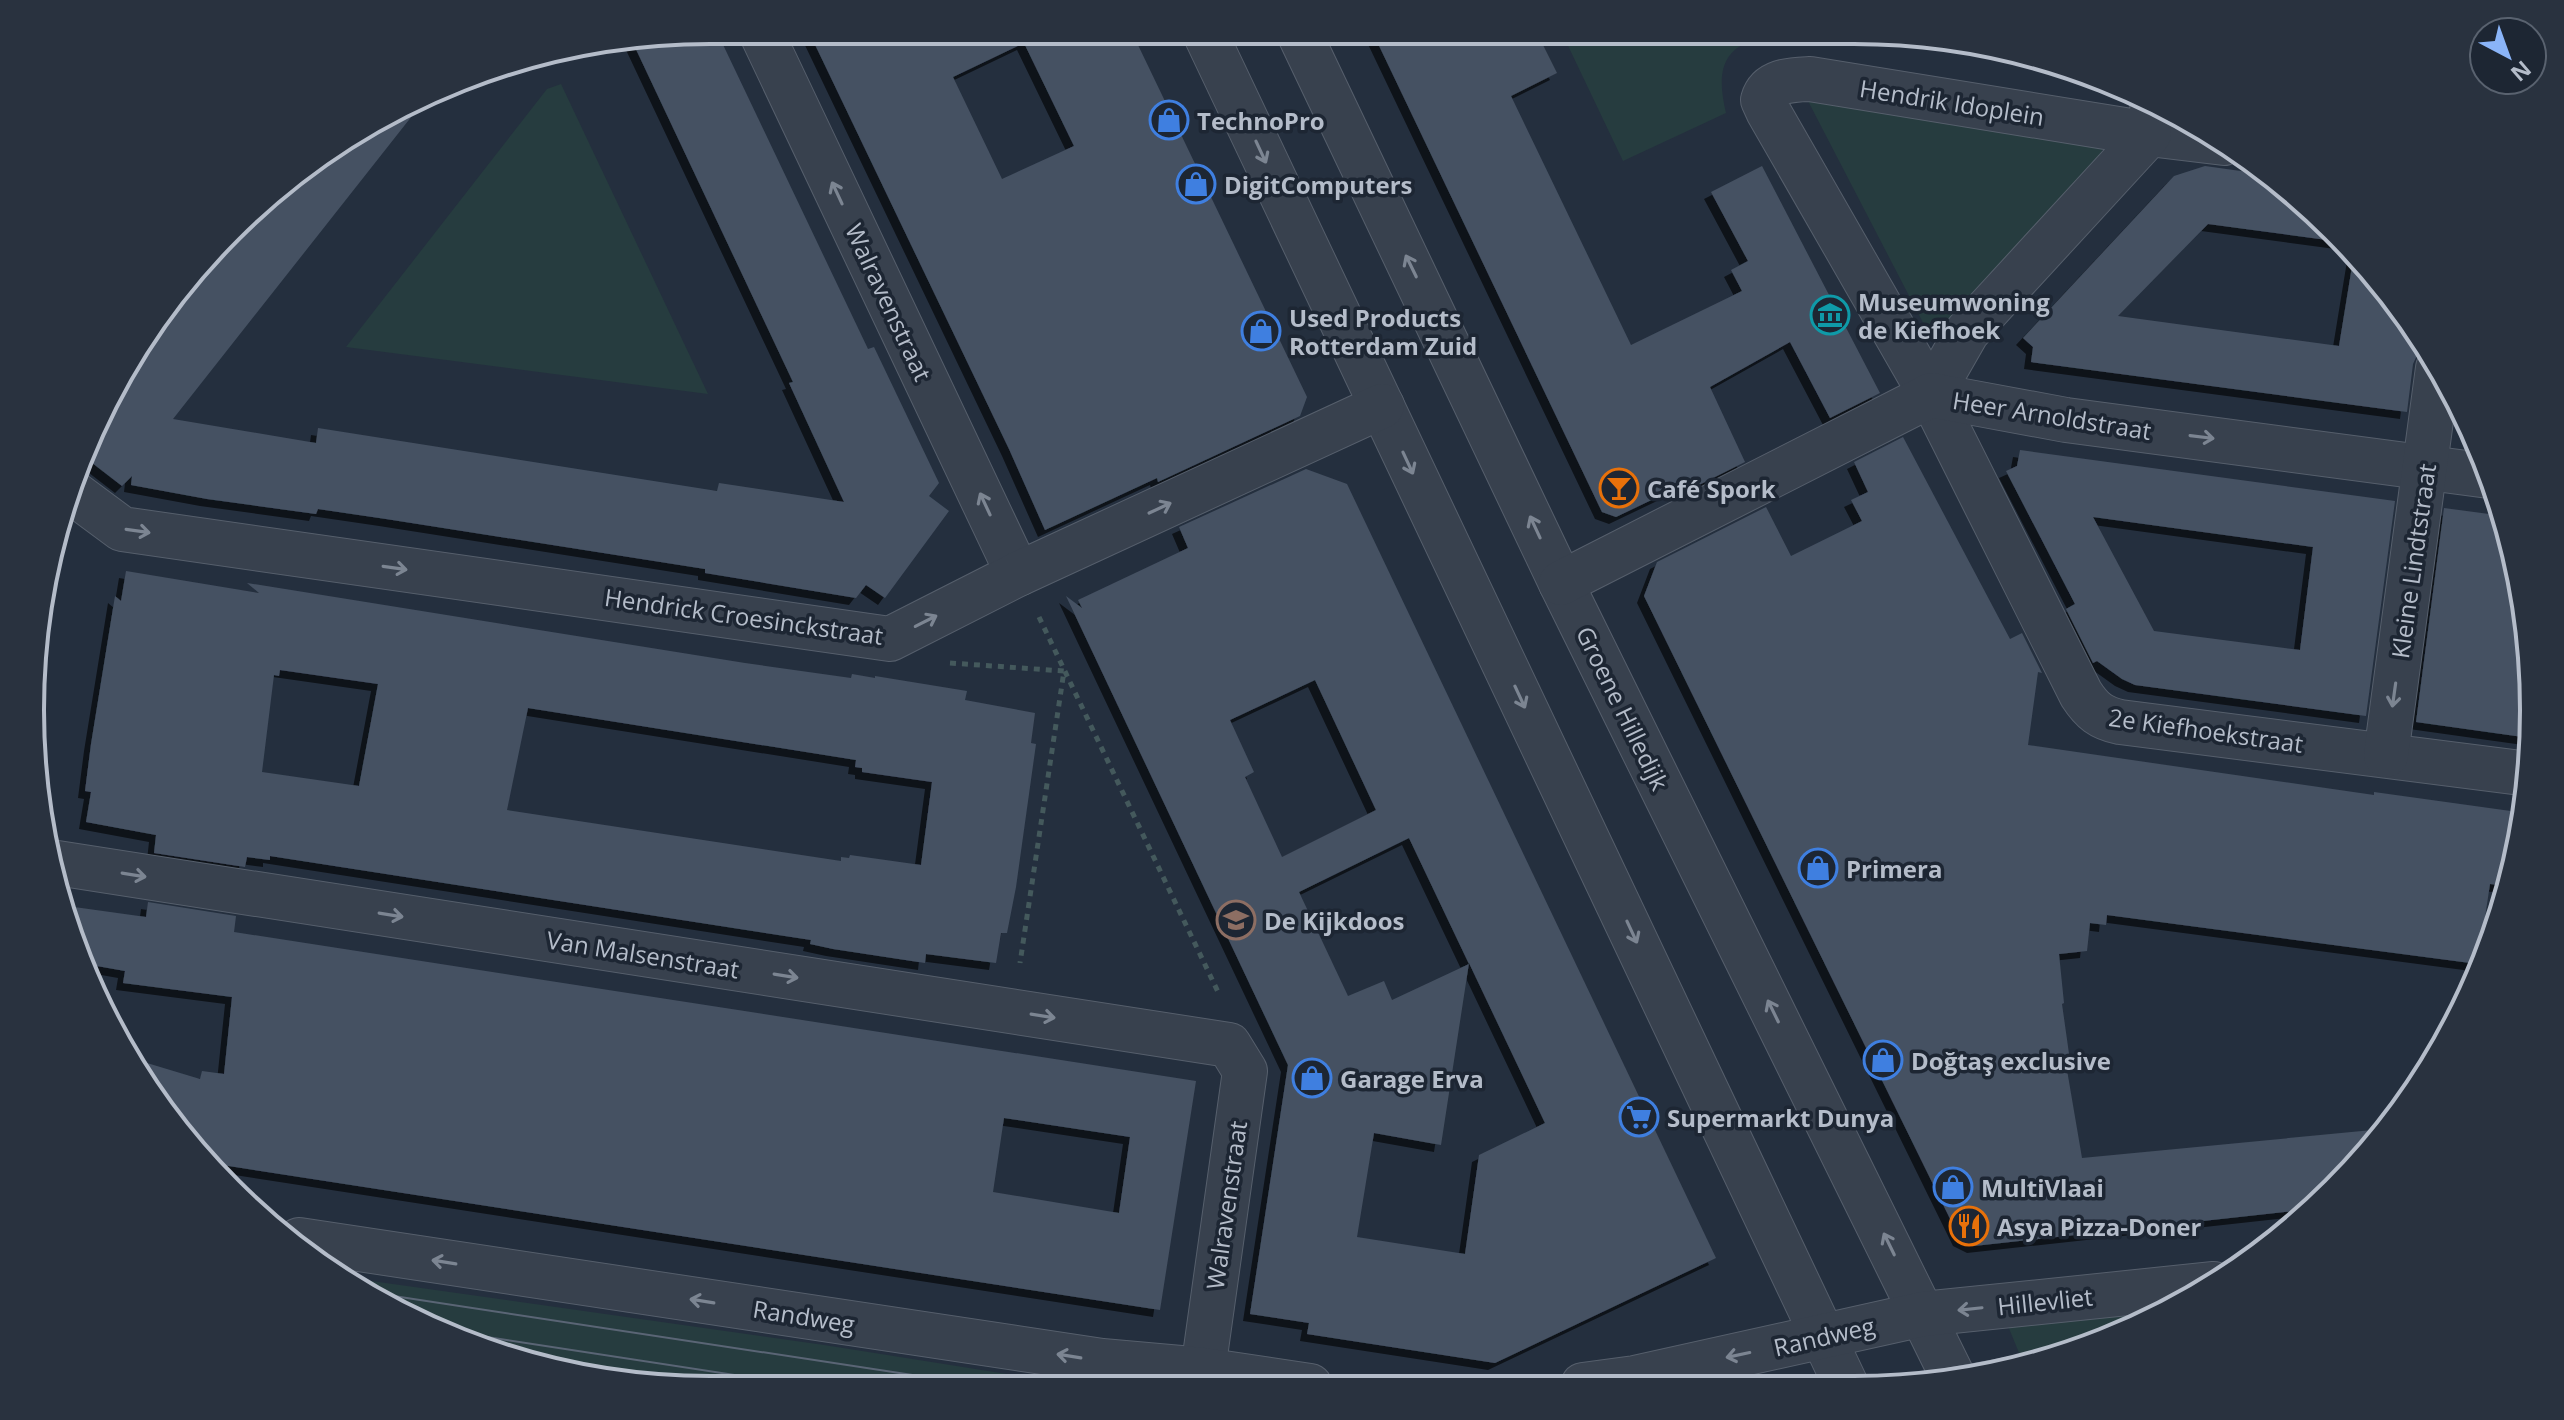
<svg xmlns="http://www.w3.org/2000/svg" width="2564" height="1420" viewBox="0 0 2564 1420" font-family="'Open Sans',sans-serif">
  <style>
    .green { fill: #263c3f }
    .building { fill: #455162; fill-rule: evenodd; filter: url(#shadow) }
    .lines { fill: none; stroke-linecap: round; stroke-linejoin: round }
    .minor-casing { stroke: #565f6c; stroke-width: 46 }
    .path { stroke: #44595c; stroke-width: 5; stroke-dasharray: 6 6; stroke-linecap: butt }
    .minor { stroke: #38414e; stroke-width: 44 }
    .tram { stroke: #5a6575; stroke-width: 2 }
    .oneway { stroke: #7c8592 }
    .labels { text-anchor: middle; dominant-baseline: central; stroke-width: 7; stroke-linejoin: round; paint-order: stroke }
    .street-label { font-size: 24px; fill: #b4bcc9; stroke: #1d2633 }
    .poi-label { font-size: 24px; font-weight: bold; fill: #b4bcc9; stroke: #1d2633; text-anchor: start }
    .rim { fill: none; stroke: #b4bcc9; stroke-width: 4 }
  </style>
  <defs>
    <filter id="shadow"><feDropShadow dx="-7" dy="7" stdDeviation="0" flood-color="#0009"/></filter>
  </defs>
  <rect width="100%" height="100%" fill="#242f3e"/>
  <!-- green -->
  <g class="green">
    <path d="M 1561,31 L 1823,31 L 1821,41 C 1805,40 1782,33 1765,37 C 1719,46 1717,75 1726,113 L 1623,161 Z"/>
    <path d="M 561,84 L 708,394 L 346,347 L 547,89 Z"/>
    <path d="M 1808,101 L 2103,140 L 2101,160 L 1932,340 Z"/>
    <path d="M 343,1277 L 824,1345 L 1089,1387 L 685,1389 L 527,1364 L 370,1299 Z"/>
    <path d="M 2158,1312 L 2073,1354 L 2024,1365 L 2008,1326 Z"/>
  </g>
  <!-- building -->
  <g class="building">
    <path d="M 716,30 L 868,349 L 874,347 L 939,483 L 929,496 L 949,511 L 885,598 L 866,585 L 856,598 L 705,573 L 705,569 L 386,519 L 318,509 L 316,514 L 207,499 L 131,485 L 132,476 L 122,486 L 87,459 L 145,332 L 296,170 L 423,102 L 173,419 L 316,443 L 318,428 L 717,491 L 719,483 L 844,502 L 789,383 L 793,382 L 633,43 Z"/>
    <path d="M 808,30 L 1138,31 L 1138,45 L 1307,397 L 1300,416 L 1158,482 L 1157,478 L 1045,530 L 1009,449 ZM 1024,43 L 1074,146 L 1002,179 L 953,77 Z"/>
    <path d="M 1372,31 L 1536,31 L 1557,73 L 1511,96 L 1631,345 L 1742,291 L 1731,270 L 1748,261 L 1711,192 L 1762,166 L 1880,393 L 1830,418 L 1790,342 L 1710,387 L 1745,462 L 1683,493 L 1687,483 L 1616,517 L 1602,512 Z"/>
    <path d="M 2205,166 L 2269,175 L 2303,199 L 2342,242 L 2208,224 L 2118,316 L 2339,346 L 2354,254 L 2394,296 L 2425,347 L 2418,353 L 2413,364 L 2407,412 L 2031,362 L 2033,347 L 2023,338 L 2174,176 Z"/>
    <path d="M 1903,437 L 2010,639 L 2022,633 L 2042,673 L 2038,672 L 2028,745 L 2374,795 L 2374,792 L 2525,813 L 2508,886 L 2490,884 L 2478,964 L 2107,915 L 2106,925 L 2090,923 L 2087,951 L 2059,954 L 2064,1003 L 2062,1004 L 2071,1068 L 2067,1070 L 2082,1158 L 2383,1129 L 2335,1190 L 2313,1209 L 1974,1246 L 1960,1239 L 1644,596 L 1657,562 L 1766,507 L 1791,556 L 1862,521 L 1851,500 L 1868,492 L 1854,462 Z"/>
    <path d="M 2020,450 L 2395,501 L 2366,716 L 2135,685 L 2122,679 L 2097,661 L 2093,663 L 2066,609 L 2075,604 L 2006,471 L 2017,466 ZM 2093,517 L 2313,547 L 2300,650 L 2154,631 Z"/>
    <path d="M 1306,469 L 1347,484 L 1716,1258 L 1495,1363 L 1307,1334 L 1309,1323 L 1250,1314 L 1288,1065 L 1066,596 L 1082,608 L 1078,600 L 1188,548 L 1179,527 ZM 1315,680 L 1376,810 L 1282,857 L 1245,777 L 1254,772 L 1230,720 ZM 1409,838 L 1469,964 L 1392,1000 L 1384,981 L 1348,996 L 1299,892 ZM 1469,963 L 1545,1123 L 1479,1155 L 1465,1254 L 1357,1237 L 1374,1133 L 1441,1145 Z"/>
    <path d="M 2444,508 L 2504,516 L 2511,534 L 2528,640 L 2525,681 L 2532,682 L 2530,738 L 2416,722 Z"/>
    <path d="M 126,571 L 259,593 L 247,583 L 745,663 L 851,678 L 852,674 L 875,678 L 875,676 L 967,691 L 965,700 L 1035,713 L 1031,743 L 1036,744 L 1016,887 L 1007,933 L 1001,933 L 996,963 L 926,954 L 925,963 L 833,949 L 810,944 L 811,940 L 270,856 L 270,860 L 247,857 L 245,867 L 154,853 L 156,835 L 86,822 L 91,792 L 85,791 L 91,744 L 115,596 L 121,601 ZM 280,670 L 378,684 L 359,786 L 262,772 L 274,675 L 279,676 ZM 528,708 L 856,760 L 855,767 L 862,768 L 862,772 L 932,782 L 921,865 L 850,855 L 849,858 L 841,857 L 841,861 L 507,810 Z"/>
    <path d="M 148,902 L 236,916 L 234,932 L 1196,1081 L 1160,1310 L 203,1162 L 137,1060 L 200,1079 L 202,1071 L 224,1074 L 232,997 L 123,983 L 125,971 L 80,963 L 67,906 L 146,917 ZM 1004,1118 L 1130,1137 L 1119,1213 L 993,1192 Z"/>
  </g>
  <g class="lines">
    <defs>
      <g id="minor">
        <path d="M 760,30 L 1018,574"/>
        <path d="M 1204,31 L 1846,1385"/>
        <path d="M 1298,31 L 1561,583 L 1955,1381"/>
        <path d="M 2153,103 L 2149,134 L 2224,143"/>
        <path d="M 1931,395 L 1967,332 L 2149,134 L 1810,79 C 1791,80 1769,80 1763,100 L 1768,111 L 1931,395 L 2081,694 C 2092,711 2101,718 2120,722 L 2529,774"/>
        <path d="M 72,492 L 122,529 L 890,639 L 1018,574 L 1382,406"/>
        <path d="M 1561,583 L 1931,395 L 2066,420 L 2489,476"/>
        <path d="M 2386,755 L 2438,368"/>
        <path d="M 57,863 L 1229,1045 L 1245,1071 L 1203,1370"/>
        <path d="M 299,1240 L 1102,1361 L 1203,1370 L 1310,1386"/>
        <path d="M 1583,1385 L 1635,1378 L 1923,1314 L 2214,1284"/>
      </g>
    </defs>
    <!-- minor casing -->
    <use href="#minor" class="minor-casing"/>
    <!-- path -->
    <g class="path">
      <path d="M 1039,617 L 1219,994"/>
      <path d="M 950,663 L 1064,671 L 1020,963"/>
    </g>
    <!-- minor -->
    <use href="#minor" class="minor"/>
    <!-- tram -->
    <g class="tram">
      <path d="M 361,1291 L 991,1387"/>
      <path d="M 448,1331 L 820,1388"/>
      <path d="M 1860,1385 L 2098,1341"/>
    </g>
  </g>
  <!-- one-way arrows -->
  <defs><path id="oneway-shaft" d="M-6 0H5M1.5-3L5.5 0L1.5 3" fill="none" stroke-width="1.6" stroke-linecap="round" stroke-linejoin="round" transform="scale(2)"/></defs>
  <g class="oneway">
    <use href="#oneway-shaft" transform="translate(1261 152) rotate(65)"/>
    <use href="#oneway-shaft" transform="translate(837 193) rotate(-115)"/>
    <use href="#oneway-shaft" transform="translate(1411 266) rotate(-116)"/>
    <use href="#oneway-shaft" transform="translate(2202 437) rotate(7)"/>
    <use href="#oneway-shaft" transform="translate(1408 463) rotate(65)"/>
    <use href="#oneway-shaft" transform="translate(985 504) rotate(-115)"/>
    <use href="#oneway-shaft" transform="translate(1160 508) rotate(-25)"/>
    <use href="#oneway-shaft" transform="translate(1535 527) rotate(-115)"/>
    <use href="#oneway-shaft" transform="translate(138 531) rotate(8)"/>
    <use href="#oneway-shaft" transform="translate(395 568) rotate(8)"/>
    <use href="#oneway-shaft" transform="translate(926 621) rotate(-27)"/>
    <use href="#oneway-shaft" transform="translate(2394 695) rotate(98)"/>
    <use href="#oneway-shaft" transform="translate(1520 697) rotate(65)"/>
    <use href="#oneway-shaft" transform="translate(134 875) rotate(9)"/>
    <use href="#oneway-shaft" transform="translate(391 915) rotate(9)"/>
    <use href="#oneway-shaft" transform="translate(1632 932) rotate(65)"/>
    <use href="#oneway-shaft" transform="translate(786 976) rotate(9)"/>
    <use href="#oneway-shaft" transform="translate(1773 1011) rotate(-116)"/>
    <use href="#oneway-shaft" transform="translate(1043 1016) rotate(9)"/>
    <use href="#oneway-shaft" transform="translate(1889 1244) rotate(-116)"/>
    <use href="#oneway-shaft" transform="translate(444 1262) rotate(-171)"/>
    <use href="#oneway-shaft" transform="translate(702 1301) rotate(-171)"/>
    <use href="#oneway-shaft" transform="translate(1970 1309) rotate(174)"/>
    <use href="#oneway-shaft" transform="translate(1738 1355) rotate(168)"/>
    <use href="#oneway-shaft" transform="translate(1069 1356) rotate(-171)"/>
  </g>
  <!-- icons -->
  <defs>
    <symbol id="shop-ring" viewBox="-11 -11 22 22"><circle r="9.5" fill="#1d2633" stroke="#3f7fe0" stroke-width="1.5"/><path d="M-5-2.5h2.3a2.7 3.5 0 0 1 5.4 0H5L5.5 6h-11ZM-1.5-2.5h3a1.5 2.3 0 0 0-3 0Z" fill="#3f7fe0"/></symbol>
    <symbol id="museum-ring" viewBox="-11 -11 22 22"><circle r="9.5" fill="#1d2633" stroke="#0f9aa8" stroke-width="1.5"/><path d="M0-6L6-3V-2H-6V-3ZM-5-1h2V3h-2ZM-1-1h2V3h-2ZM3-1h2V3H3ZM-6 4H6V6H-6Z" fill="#0f9aa8"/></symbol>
    <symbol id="bar-ring" viewBox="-11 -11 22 22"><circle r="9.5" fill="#1d2633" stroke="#e8710a" stroke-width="1.5"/><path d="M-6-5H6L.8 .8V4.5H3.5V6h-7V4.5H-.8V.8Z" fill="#e8710a"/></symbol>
    <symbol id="school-ring" viewBox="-11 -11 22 22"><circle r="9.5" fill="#1d2633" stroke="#8d6e63" stroke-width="1.5"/><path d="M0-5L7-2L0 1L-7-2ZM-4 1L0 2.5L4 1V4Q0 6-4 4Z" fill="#8d6e63"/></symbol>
    <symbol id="supermarket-ring" viewBox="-11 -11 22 22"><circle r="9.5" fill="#1d2633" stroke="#3f7fe0" stroke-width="1.5"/><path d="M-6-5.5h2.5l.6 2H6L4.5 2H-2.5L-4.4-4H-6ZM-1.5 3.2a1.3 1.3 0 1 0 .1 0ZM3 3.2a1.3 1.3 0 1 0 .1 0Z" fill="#3f7fe0"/></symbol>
    <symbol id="restaurant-ring" viewBox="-11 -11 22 22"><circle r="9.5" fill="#1d2633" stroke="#e8710a" stroke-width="1.5"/><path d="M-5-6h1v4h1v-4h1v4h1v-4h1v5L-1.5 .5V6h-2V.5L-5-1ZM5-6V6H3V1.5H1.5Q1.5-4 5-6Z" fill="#e8710a"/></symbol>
  </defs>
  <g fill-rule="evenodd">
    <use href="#shop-ring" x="1147" y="98" width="44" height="44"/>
    <use href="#shop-ring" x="1174" y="162" width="44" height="44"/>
    <use href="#museum-ring" x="1808" y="293" width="44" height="44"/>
    <use href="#shop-ring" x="1239" y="309" width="44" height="44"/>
    <use href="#bar-ring" x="1597" y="466" width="44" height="44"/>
    <use href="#shop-ring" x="1796" y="846" width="44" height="44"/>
    <use href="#school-ring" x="1214" y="898" width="44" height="44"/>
    <use href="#shop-ring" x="1861" y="1038" width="44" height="44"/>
    <use href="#shop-ring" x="1290" y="1056" width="44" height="44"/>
    <use href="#supermarket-ring" x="1617" y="1095" width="44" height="44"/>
    <use href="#shop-ring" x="1931" y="1165" width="44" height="44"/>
    <use href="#restaurant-ring" x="1947" y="1204" width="44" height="44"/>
  </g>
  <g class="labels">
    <!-- street labels -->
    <g class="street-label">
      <text transform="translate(1952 102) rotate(9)">Hendrik Idoplein</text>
      <text transform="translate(889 302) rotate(65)">Walravenstraat</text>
      <text transform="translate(2052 415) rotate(9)">Heer Arnoldstraat</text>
      <text transform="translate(2413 561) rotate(-82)">Kleine Lindtstraat</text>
      <text transform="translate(744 616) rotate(8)">Hendrick Croesinckstraat</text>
      <text transform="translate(1623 708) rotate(64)">Groene Hilledijk</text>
      <text transform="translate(2206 730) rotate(8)">2e Kiefhoekstraat</text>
      <text transform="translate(643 954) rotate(9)">Van Malsenstraat</text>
      <text transform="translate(1226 1205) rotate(-82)">Walravenstraat</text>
      <text transform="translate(2045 1301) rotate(-6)">Hillevliet</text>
      <text transform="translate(804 1316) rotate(9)">Randweg</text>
      <text transform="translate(1824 1336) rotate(-13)">Randweg</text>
    </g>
    <!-- poi labels -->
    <g class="poi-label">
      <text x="1197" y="120">TechnoPro</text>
      <text x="1224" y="184">DigitComputers</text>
      <text x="1858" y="301">Museumwoning<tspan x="1858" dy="28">de Kiefhoek</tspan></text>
      <text x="1289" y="317">Used Products<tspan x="1289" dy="28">Rotterdam Zuid</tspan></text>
      <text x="1647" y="488">Café Spork</text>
      <text x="1846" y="868">Primera</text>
      <text x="1264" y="920">De Kijkdoos</text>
      <text x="1911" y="1060">Doğtaş exclusive</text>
      <text x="1340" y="1078">Garage Erva</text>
      <text x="1667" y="1117">Supermarkt Dunya</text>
      <text x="1981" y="1187">MultiVlaai</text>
      <text x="1997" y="1226">Asya Pizza-Doner</text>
    </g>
  </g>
  <!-- crop -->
  <path d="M0 0H2564V1420H0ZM710 44H1854A666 666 0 0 1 2520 710V710A666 666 0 0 1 1854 1376H710A666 666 0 0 1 44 710V710A666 666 0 0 1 710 44Z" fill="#29323f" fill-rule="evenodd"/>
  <path class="rim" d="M710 44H1854A666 666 0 0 1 2520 710V710A666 666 0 0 1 1854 1376H710A666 666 0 0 1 44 710V710A666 666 0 0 1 710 44Z"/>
  <!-- north arrow -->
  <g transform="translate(2508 56) rotate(139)"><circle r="38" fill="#1d2633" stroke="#59626f" stroke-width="2"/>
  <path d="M0-6L14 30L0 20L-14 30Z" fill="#8ab4f8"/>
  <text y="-12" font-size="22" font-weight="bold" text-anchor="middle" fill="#b4bcc9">N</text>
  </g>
</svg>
